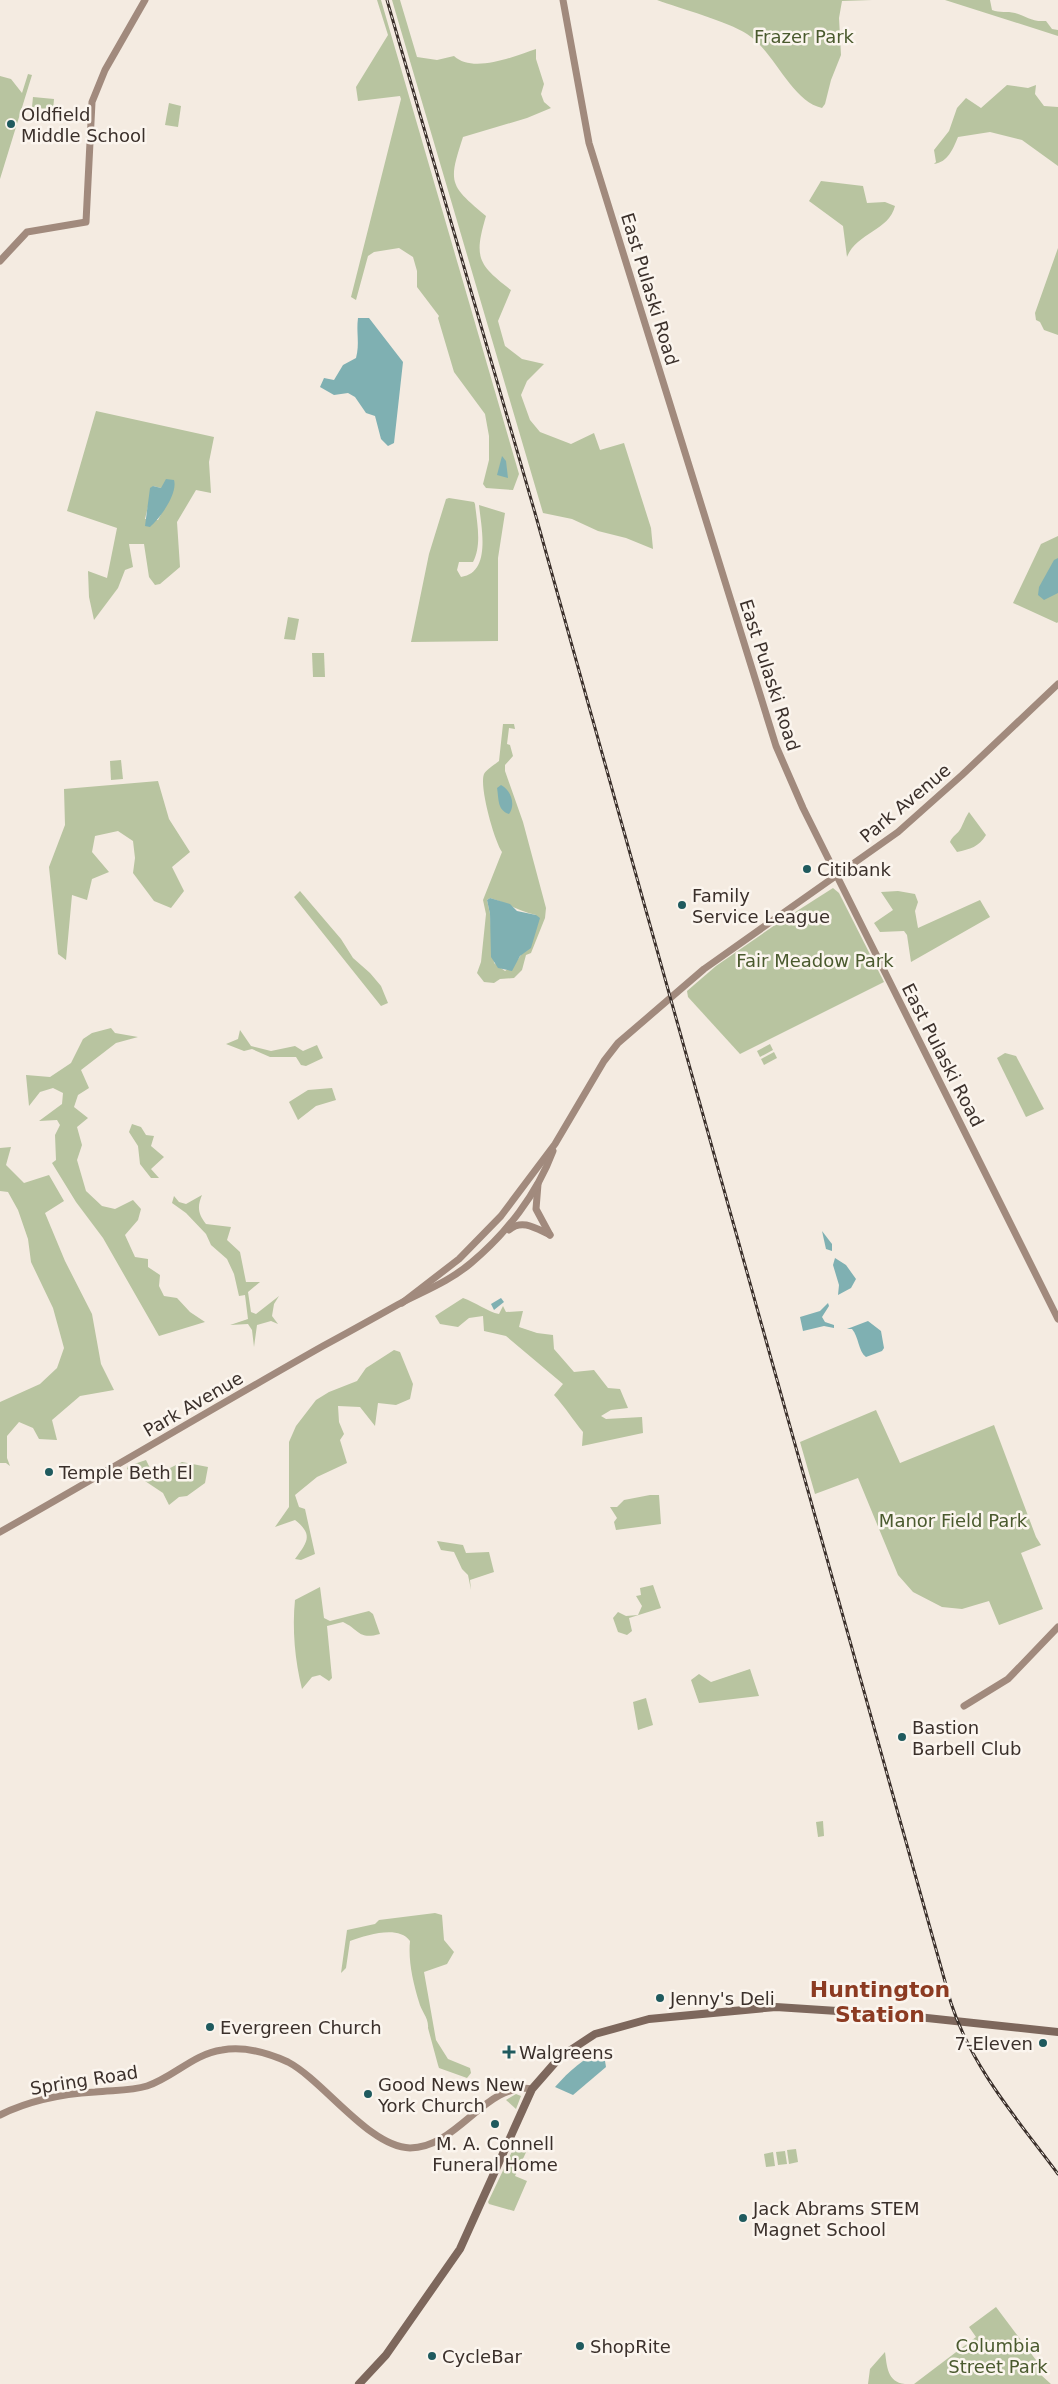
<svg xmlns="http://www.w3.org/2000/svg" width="1058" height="2384" viewBox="0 0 1058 2384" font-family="'DejaVu Sans',sans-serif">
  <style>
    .green { fill: #b8c4a0; fill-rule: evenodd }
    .water { fill: #7fb0b2 }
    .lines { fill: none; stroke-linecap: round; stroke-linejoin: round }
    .secondary { stroke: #a18a7d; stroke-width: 7 }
    .primary { stroke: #7d675c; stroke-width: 8 }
    .rail-casing { stroke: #3b302b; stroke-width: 3 }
    .rail { stroke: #fbf5ee; stroke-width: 1; stroke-dasharray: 4; stroke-linecap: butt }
    .poi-dot { fill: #1f5a5e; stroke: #fbf5ee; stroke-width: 2 }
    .labels { text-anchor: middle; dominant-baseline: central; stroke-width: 5; stroke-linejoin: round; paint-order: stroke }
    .park-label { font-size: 18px; fill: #4a5a2e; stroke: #fbf5ee }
    .poi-label { font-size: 18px; fill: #3b302b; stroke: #fbf5ee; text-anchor: start }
    .street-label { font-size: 18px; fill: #3b302b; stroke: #fbf5ee }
    .district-label { font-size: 22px; font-weight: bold; fill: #8c3b22; stroke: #fbf5ee }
  </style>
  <rect width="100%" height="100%" fill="#f4ebe1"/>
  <!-- green -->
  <g class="green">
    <path d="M 377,0 L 381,0 L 519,474 L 513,490 L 486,488 L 483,484 L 489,460 L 489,436 L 485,414 L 454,372 L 438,318 L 439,316 L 417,287 L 417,271 L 413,257 L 399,248 L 374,252 L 368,256 L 356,300 L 351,297 L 401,99 L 400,96 L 358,101 L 356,87 L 388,35 Z"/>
    <path d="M 392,0 L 400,0 L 417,57 L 437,60 L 454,56 C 473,74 515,56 536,49 L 536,59 L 544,84 L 541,94 L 544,102 L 551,108 L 527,118 L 463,137 C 448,183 449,185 486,216 C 474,257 477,264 511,290 L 498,321 L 505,346 L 522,359 L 544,364 L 527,381 L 521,395 L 530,420 L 540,432 L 571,444 L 594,433 L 600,450 L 624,443 L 651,528 L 653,549 L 626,538 L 598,531 L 572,519 L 543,513 Z"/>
    <path d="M 657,0 L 872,0 L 842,1 L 839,18 L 841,55 L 831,80 L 825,104 L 822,108 C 791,101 775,52 747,34 C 727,21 681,9 657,0 Z"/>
    <path d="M 945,0 L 990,0 L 992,10 C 1000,13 1007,11 1015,13 C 1027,16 1030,22 1046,21 L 1052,29 L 1058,30 L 1058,36 Z"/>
    <path d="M 28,74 L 32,75 L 0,179 L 0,76 L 11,79 L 22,93 Z"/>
    <path d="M 1007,85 L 1028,88 L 1036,85 L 1035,94 L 1044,106 L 1058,107 L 1058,166 L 1022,140 L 990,132 L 958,137 C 953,149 948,162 934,164 L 936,162 L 934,150 L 949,131 L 957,108 L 966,98 L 981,108 Z"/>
    <path d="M 33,97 L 54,99 L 53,110 L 32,107 Z"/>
    <path d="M 169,103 L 181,106 L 178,127 L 165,125 Z"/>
    <path d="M 821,181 L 863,186 L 867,203 L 885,202 L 895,206 C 889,231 856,233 847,257 L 843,226 L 809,201 Z"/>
    <path d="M 1058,248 L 1058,335 L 1044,330 L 1040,322 L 1036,320 L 1035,313 Z"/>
    <path d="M 96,411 L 214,437 L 209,462 L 211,493 L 196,490 L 177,522 L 180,567 L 160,584 L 155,585 L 149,577 L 144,544 L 129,544 L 133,567 L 125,570 L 118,588 L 94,620 L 89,597 L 88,571 L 107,578 L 117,528 L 67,511 ZM 153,486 L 173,491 L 158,520 L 145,519 Z"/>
    <path d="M 449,498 L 474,502 L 475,504 C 477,523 482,545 473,562 L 459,562 L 457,570 L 461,577 C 492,573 481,526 479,505 L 505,513 L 498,558 L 498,641 L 411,642 L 429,554 L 446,499 Z"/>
    <path d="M 1058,536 L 1058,622 L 1057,623 L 1013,603 L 1041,544 Z"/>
    <path d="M 288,617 L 299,619 L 295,640 L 284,639 Z"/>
    <path d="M 312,653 L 324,653 L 325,677 L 313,677 Z"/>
    <path d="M 503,724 L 514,724 L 515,729 L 509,728 L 507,744 L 510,745 L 513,756 L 505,765 L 505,771 L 523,822 L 546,908 L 545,918 L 531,953 L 526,955 L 522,970 L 514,978 L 500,979 L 494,983 L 484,982 L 477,973 L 481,962 L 486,914 L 483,900 L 502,852 C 494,840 479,786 484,774 C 487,769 494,765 499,761 ZM 490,898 C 507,903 519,911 536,915 C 529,937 525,959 505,971 L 494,963 L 490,914 L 487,900 Z"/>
    <path d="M 121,760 L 123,779 L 111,780 L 110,761 Z"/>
    <path d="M 158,781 L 169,819 L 190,852 L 172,867 L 184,891 L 171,908 L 154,901 L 133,873 L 135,858 L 133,841 L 118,831 L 95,836 L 92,852 L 109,872 L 92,879 L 87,900 L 72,895 L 66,960 L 58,954 L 49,867 L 65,825 L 64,789 Z"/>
    <path d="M 969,812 L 986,835 C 979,847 970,849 957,852 L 950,842 C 952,836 958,834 961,828 C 964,822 965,818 969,812 Z"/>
    <path d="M 833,888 L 839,893 L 884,982 L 740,1054 L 688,997 L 687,991 L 716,966 L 775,925 Z"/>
    <path d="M 300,891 L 341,939 L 353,958 L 370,973 L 381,986 L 388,1003 L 381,1006 L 294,897 Z"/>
    <path d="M 898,891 L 915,894 L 918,902 L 915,911 L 918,928 L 980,900 L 990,917 L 911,962 L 907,935 L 904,931 L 880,932 L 874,923 L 893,910 L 881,892 Z"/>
    <path d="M 111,1028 L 115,1033 L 138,1037 L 116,1043 L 81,1070 L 89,1088 L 78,1095 L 74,1107 L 88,1118 L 77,1127 L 82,1145 L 77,1160 L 86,1191 L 102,1206 L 115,1209 L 133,1200 L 141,1209 L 138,1220 L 125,1235 L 135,1257 L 148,1259 L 148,1267 L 160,1275 L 159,1286 L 164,1296 L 177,1298 L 190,1312 L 205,1322 L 159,1336 L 103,1238 L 76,1202 L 52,1163 L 56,1160 L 55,1135 L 60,1125 L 57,1120 L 39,1121 L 62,1104 L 63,1093 L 53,1088 L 40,1092 L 29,1106 L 26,1075 L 50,1077 L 71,1063 L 83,1039 L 92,1033 Z"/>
    <path d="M 240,1030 L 251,1046 L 271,1051 L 295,1046 L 303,1051 L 317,1045 L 323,1058 L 306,1066 L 301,1065 L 296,1057 L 270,1057 L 252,1049 L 244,1051 L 226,1044 L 238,1039 Z"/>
    <path d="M 770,1044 L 773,1050 L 760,1057 L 757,1051 Z"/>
    <path d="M 774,1052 L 777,1058 L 764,1065 L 761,1059 Z"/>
    <path d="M 1005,1053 L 1016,1056 L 1044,1109 L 1026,1117 L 997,1058 Z"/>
    <path d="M 332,1088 L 336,1100 L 316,1106 L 298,1120 L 289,1102 L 308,1090 Z"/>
    <path d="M 132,1124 L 141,1127 L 146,1135 L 154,1136 L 151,1146 L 164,1157 L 151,1169 L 159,1178 L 151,1178 L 140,1164 L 138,1146 L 129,1132 Z"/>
    <path d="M 11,1147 L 6,1165 L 24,1183 L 49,1175 L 64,1201 L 45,1213 L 65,1261 L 92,1314 L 101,1364 L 114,1390 L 80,1396 L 52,1420 L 57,1440 L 39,1439 L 33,1428 L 19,1422 L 7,1436 L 7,1458 L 10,1466 L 6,1463 L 0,1463 L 0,1402 L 40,1384 L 57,1368 L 64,1348 L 53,1308 L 31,1262 L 28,1239 L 18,1210 L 8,1192 L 0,1191 L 0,1148 Z"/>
    <path d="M 202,1195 C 197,1207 198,1214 206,1224 L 231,1227 L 227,1240 L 240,1252 L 246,1282 L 260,1282 L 248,1292 L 251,1312 L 256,1314 L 279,1296 L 274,1304 L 272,1316 L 278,1324 L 271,1321 L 257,1325 L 254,1347 L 252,1330 L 248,1324 L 230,1325 L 248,1319 L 245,1295 L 239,1296 L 234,1274 L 227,1259 L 211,1245 L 206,1234 L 186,1213 L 172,1203 L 174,1196 L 179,1202 L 186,1204 Z"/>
    <path d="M 463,1298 C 475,1302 488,1312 499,1314 L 503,1306 L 506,1312 L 523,1311 L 519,1327 L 537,1333 L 553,1335 L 554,1349 L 574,1372 L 594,1370 L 608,1388 L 620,1389 L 628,1408 L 611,1410 L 601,1416 L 606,1419 L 642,1417 L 643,1433 L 582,1446 L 583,1432 C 573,1420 565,1407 554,1395 L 563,1384 L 506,1336 L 484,1331 L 483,1316 L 469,1318 L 458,1327 L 440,1324 L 435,1316 Z"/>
    <path d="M 394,1350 L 400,1352 L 413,1384 L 410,1399 L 396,1405 L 378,1403 L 375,1426 L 360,1407 L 338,1406 L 339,1422 L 344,1434 L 340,1440 L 347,1463 L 317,1477 L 295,1495 L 299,1507 L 305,1509 L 315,1554 L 301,1560 L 295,1559 C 307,1542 314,1535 295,1520 L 275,1527 L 289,1507 L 289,1442 L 296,1426 L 316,1400 L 329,1392 L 357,1381 L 366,1368 Z"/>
    <path d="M 876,1410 L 900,1463 L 994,1425 L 1036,1537 L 1041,1545 L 1021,1553 L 1043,1609 L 999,1625 L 989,1601 L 962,1609 L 942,1607 L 913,1592 L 898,1575 L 858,1478 L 815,1494 L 800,1442 Z"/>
    <path d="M 146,1460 L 151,1470 L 170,1468 L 182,1462 L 208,1467 L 205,1483 L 187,1496 L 179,1497 L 169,1505 L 163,1493 L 127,1469 L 128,1466 Z"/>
    <path d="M 650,1495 L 659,1495 L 661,1524 L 616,1530 L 614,1522 L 617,1518 L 610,1507 L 617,1507 L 624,1500 Z"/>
    <path d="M 437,1541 L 463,1545 L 466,1553 L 489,1552 L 494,1572 L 470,1580 L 471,1590 L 468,1575 L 462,1569 L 454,1552 L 441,1550 Z"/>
    <path d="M 653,1585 L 661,1608 L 629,1618 L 632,1631 L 627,1635 L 618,1632 L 613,1618 L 618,1612 L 626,1616 L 638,1615 L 642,1606 L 636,1596 L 641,1595 L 640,1588 Z"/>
    <path d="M 320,1587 L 324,1618 L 330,1621 L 369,1611 L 373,1614 L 380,1634 C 358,1640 360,1630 343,1622 L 327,1626 L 332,1678 L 329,1681 L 320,1675 L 312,1677 L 302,1689 C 295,1661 292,1629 295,1600 Z"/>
    <path d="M 750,1669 L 759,1696 L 699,1703 L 691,1680 L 699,1674 L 711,1682 Z"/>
    <path d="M 646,1698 L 653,1725 L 638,1730 L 633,1702 Z"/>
    <path d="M 823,1821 L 824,1836 L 818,1837 L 816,1822 Z"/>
    <path d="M 435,1913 L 442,1915 L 444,1940 L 454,1952 L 447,1964 L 424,1972 L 436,2040 L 448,2059 L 470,2068 L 471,2073 L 467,2078 L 439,2068 L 438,2065 L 428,2028 C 429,2018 421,2011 419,2002 C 413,1982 408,1961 410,1941 C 398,1925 368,1935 350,1941 L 346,1968 L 341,1973 L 347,1930 L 375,1924 L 379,1920 Z"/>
    <path d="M 516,2094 L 521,2096 L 516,2109 L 506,2100 Z"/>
    <path d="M 516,2143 L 528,2148 L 515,2176 L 527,2181 L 514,2211 L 489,2204 L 488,2202 Z"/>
    <path d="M 796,2149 L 798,2162 L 789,2164 L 787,2150 Z"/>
    <path d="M 785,2151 L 787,2164 L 778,2165 L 776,2152 Z"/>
    <path d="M 773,2152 L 775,2166 L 766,2167 L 764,2154 Z"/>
    <path d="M 996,2307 L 1045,2372 L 1041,2375 L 1051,2384 L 914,2384 L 976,2337 L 969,2327 Z"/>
    <path d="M 885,2352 C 887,2366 887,2382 905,2384 L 868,2384 L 870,2369 Z"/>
  </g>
  <!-- water -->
  <g class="water">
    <path d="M 358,318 L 369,318 L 403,362 L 394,443 L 388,446 L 381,439 L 375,416 L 366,413 L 355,397 L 348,393 L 334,395 L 320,387 L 324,378 L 334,380 L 343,365 L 356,358 C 360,344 356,332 358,318 Z"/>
    <path d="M 502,456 L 506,461 L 508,478 L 497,475 Z"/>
    <path d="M 166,479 L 174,480 C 178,494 160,518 150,527 L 145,526 L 150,488 L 153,486 L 161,488 Z"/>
    <path d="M 1058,558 L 1058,593 L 1044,600 L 1038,595 L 1039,587 L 1054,560 Z"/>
    <path d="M 501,785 C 511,790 516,805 509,814 C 497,810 499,799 497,788 Z"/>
    <path d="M 490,898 L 510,904 L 517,911 L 536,915 L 540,918 L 531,948 L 520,956 L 512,971 L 498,968 L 491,957 L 490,914 L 487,900 Z"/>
    <path d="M 822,1231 L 832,1244 L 832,1251 L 826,1249 Z"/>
    <path d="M 835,1258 L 846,1265 L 856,1279 L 851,1288 L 838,1295 L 839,1285 L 833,1265 Z"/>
    <path d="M 501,1298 L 504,1302 L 494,1310 L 491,1304 Z"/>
    <path d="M 828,1303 L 829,1306 L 822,1317 L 825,1322 L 834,1325 L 834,1328 L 824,1326 L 803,1331 L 800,1317 L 820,1311 Z"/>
    <path d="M 868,1321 L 881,1331 L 884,1348 L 882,1351 L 866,1357 C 858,1351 859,1337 852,1329 L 847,1329 Z"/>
    <path d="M 603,2049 L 606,2067 L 573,2095 L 555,2087 C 570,2070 583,2059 603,2049 Z"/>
  </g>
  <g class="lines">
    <!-- secondary -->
    <g class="secondary">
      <path d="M 563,0 L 589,143 L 776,746 L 803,808 L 1058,1319"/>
      <path d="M 0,261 L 27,232 L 86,222 L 92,102 L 105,70 L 145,0"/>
      <path d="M 538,1184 L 536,1209 L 550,1235"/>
      <path d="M 509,1230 C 522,1218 537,1229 550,1235"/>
      <path d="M 402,1303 L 459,1259 L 501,1216 L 555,1144 L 604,1061 L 618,1043 L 704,969 L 898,832 L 962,775 L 1058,684"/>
      <path d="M 0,1532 C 108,1471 215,1407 323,1346 C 349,1332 374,1318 399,1304 C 424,1291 450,1281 471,1263 C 506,1234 537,1194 553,1151"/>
      <path d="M 964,1706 L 1008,1679 L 1058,1627"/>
      <path d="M 0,2115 C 30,2100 61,2094 95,2092 C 112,2090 131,2091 147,2086 C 174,2077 193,2054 222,2050 C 243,2046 268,2053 288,2062 C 324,2081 369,2147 410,2148 C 458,2148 486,2081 532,2089"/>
    </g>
    <!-- primary -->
    <path class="primary" d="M 359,2384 L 386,2355 L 460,2249 L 532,2089 L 560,2057 L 595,2034 L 649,2019 L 776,2007 L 899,2015 L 1058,2032"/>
    <defs>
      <path id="rail" d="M 387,0 L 535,513 L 951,2003 C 972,2068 1018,2120 1058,2174"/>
    </defs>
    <!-- rail casing -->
    <use href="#rail" class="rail-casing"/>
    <!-- rail -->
    <use href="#rail" class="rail"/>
  </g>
  <!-- markers -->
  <g class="poi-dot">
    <circle cx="11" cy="124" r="5"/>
    <circle cx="807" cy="869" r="5"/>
    <circle cx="682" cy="905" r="5"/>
    <circle cx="49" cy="1472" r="5"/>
    <circle cx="902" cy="1737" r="5"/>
    <circle cx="660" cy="1998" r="5"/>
    <circle cx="210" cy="2027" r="5"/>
    <circle cx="1043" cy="2043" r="5"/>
    <path d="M506.5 2044.5h5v5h5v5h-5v5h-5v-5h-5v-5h5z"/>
    <circle cx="368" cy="2094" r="5"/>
    <circle cx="495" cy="2124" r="5"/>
    <circle cx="743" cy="2218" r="5"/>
    <circle cx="580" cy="2346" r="5"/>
    <circle cx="432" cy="2356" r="5"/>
  </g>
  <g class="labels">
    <!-- park labels -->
    <g class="park-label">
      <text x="804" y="36">Frazer Park</text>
      <text x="815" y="960">Fair Meadow Park</text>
      <text x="953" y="1520">Manor Field Park</text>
      <text x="998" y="2345">Columbia<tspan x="998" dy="21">Street Park</tspan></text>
    </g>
    <!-- poi labels -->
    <g class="poi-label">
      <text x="21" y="114">Oldfield<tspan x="21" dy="21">Middle School</tspan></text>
      <text x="817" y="869">Citibank</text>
      <text x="692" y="895">Family<tspan x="692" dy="21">Service League</tspan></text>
      <text x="59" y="1472">Temple Beth El</text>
      <text x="912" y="1727">Bastion<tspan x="912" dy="21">Barbell Club</tspan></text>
      <text x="670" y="1998">Jenny's Deli</text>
      <text x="220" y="2027">Evergreen Church</text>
      <text x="1033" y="2043" text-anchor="end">7-Eleven</text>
      <text x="519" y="2052">Walgreens</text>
      <text x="378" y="2084">Good News New<tspan x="378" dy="21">York Church</tspan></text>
      <text x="495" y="2143" text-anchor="middle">M. A. Connell<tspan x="495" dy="21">Funeral Home</tspan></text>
      <text x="753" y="2208">Jack Abrams STEM<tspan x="753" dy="21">Magnet School</tspan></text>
      <text x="590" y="2346">ShopRite</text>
      <text x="442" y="2356">CycleBar</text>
    </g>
    <!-- street labels -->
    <g class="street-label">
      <text transform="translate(650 289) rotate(73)">East Pulaski Road</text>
      <text transform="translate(770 675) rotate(72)">East Pulaski Road</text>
      <text transform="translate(905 803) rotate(-40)">Park Avenue</text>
      <text transform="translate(943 1055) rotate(63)">East Pulaski Road</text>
      <text transform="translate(193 1404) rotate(-30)">Park Avenue</text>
      <text transform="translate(84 2080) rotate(-9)">Spring Road</text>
    </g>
    <!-- district labels -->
    <g class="district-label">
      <text x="880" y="1989">Huntington<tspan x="880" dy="25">Station</tspan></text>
    </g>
  </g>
</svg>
